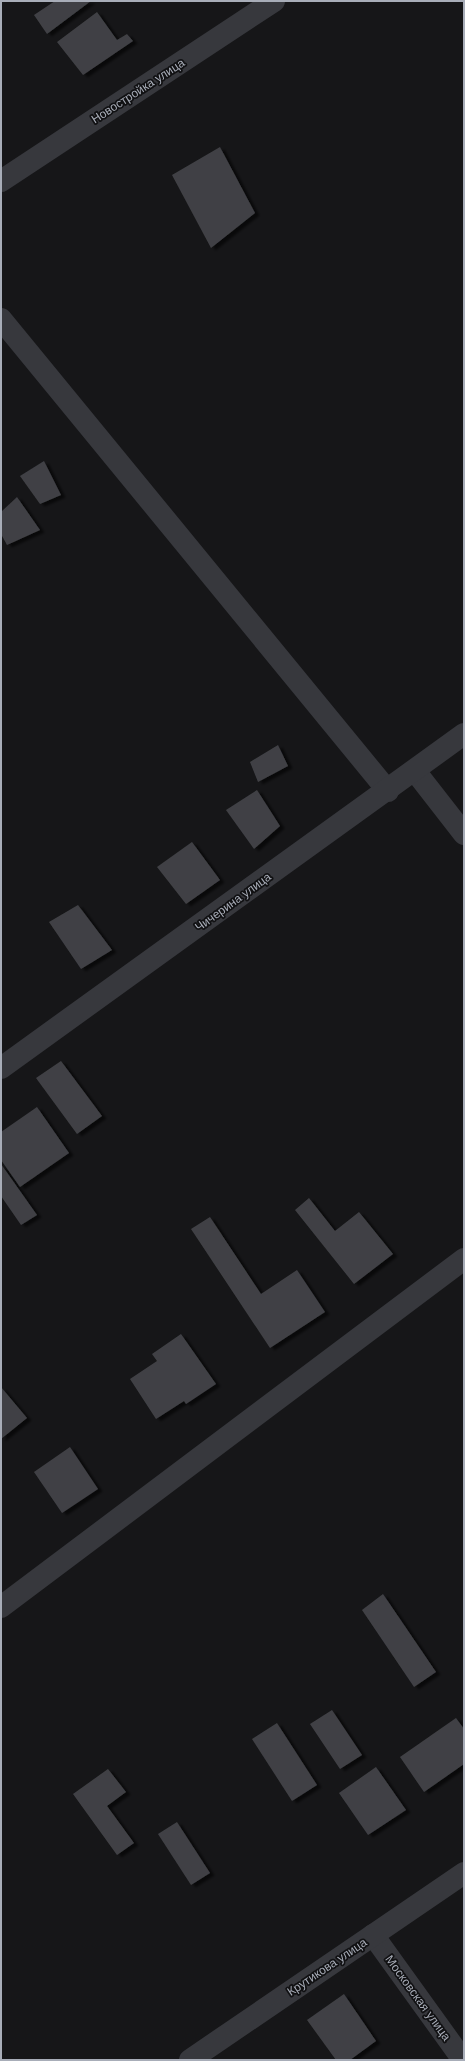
<svg xmlns="http://www.w3.org/2000/svg" width="465" height="2061" viewBox="0 0 465 2061" font-family="Arial,sans-serif">
  <style>
    .building { fill: #404145; filter: url(#shadow) }
    .lines { fill: none; stroke-linecap: round; stroke-linejoin: round }
    .minor { stroke: #37383d; stroke-width: 22 }
    .labels { text-anchor: middle; dominant-baseline: central; stroke-width: 3.5; stroke-linejoin: round; paint-order: stroke }
    .street-label { font-size: 12px; fill: #a8adb8; stroke: #111113 }
  </style>
  <defs>
    <filter id="shadow"><feDropShadow dx="4.5" dy="2.5" stdDeviation="1" flood-color="#0009"/></filter>
  </defs>
  <rect width="100%" height="100%" fill="#161618"/>
  <!-- building -->
  <g class="building">
    <path d="M 55,1 L 91,1 L 47,34 L 34,15 Z"/>
    <path d="M 97,12 L 117,40 L 127,34 L 133,41 L 83,75 L 57,42 Z"/>
    <path d="M 220,147 L 255,213 L 211,248 L 172,175 Z"/>
    <path d="M 44,461 L 61,495 L 40,504 L 20,476 Z"/>
    <path d="M 17,497 L 40,530 L 7,545 L 1,534 L 1,512 Z"/>
    <path d="M 278,745 L 288,766 L 258,782 L 250,762 Z"/>
    <path d="M 257,790 L 280,826 L 254,849 L 226,810 Z"/>
    <path d="M 192,842 L 220,880 L 186,904 L 157,867 Z"/>
    <path d="M 78,905 L 112,950 L 81,969 L 49,922 Z"/>
    <path d="M 61,1061 L 102,1116 L 77,1134 L 36,1078 Z"/>
    <path d="M 37,1107 L 69,1153 L 20,1187 L 1,1160 L 1,1132 Z"/>
    <path d="M 1,1164 L 37,1215 L 21,1225 L 1,1196 Z"/>
    <path d="M 309,1198 L 335,1231 L 359,1212 L 393,1254 L 354,1284 L 295,1210 Z"/>
    <path d="M 210,1217 L 261,1294 L 297,1270 L 325,1312 L 270,1348 L 191,1229 Z"/>
    <path d="M 181,1334 L 216,1384 L 186,1404 L 184,1401 L 156,1419 L 130,1379 L 157,1361 L 152,1354 Z"/>
    <path d="M 1,1387 L 27,1418 L 1,1439 Z"/>
    <path d="M 70,1447 L 98,1489 L 62,1513 L 34,1472 Z"/>
    <path d="M 383,1594 L 436,1672 L 414,1687 L 362,1610 Z"/>
    <path d="M 332,1710 L 362,1755 L 340,1769 L 310,1724 Z"/>
    <path d="M 456,1718 L 464,1729 L 464,1764 L 424,1792 L 400,1757 Z"/>
    <path d="M 277,1723 L 317,1785 L 292,1801 L 252,1739 Z"/>
    <path d="M 376,1767 L 406,1810 L 368,1835 L 339,1793 Z"/>
    <path d="M 108,1769 L 126,1792 L 107,1806 L 134,1843 L 117,1855 L 73,1794 Z"/>
    <path d="M 177,1822 L 210,1873 L 191,1885 L 158,1834 Z"/>
    <path d="M 344,1994 L 376,2041 L 350,2060 L 336,2060 L 307,2020 Z"/>
  </g>
  <g class="lines">
    <!-- minor -->
    <g class="minor">
      <path d="M 1,181 L 274,1"/>
      <path d="M 1,319 L 388,791"/>
      <path d="M 415,771 L 464,834"/>
      <path d="M 1,1068 L 464,734"/>
      <path d="M 1,1607 L 464,1259"/>
      <path d="M 373,1935 L 463,2060"/>
      <path d="M 190,2060 L 464,1873"/>
    </g>
  </g>
  <g class="labels">
    <!-- street labels -->
    <g class="street-label">
      <text transform="translate(138 91) rotate(-33)">Новостройка улица</text>
      <text transform="translate(233 902) rotate(-36)">Чичерина улица</text>
      <text transform="translate(327 1967) rotate(-34)">Крутикова улица</text>
      <text transform="translate(418 1998) rotate(54)">Московская улица</text>
    </g>
  </g>
  <!-- border -->
  <rect width="465" height="2061" fill="none" stroke="#a8adb8" stroke-width="4"/>
</svg>
